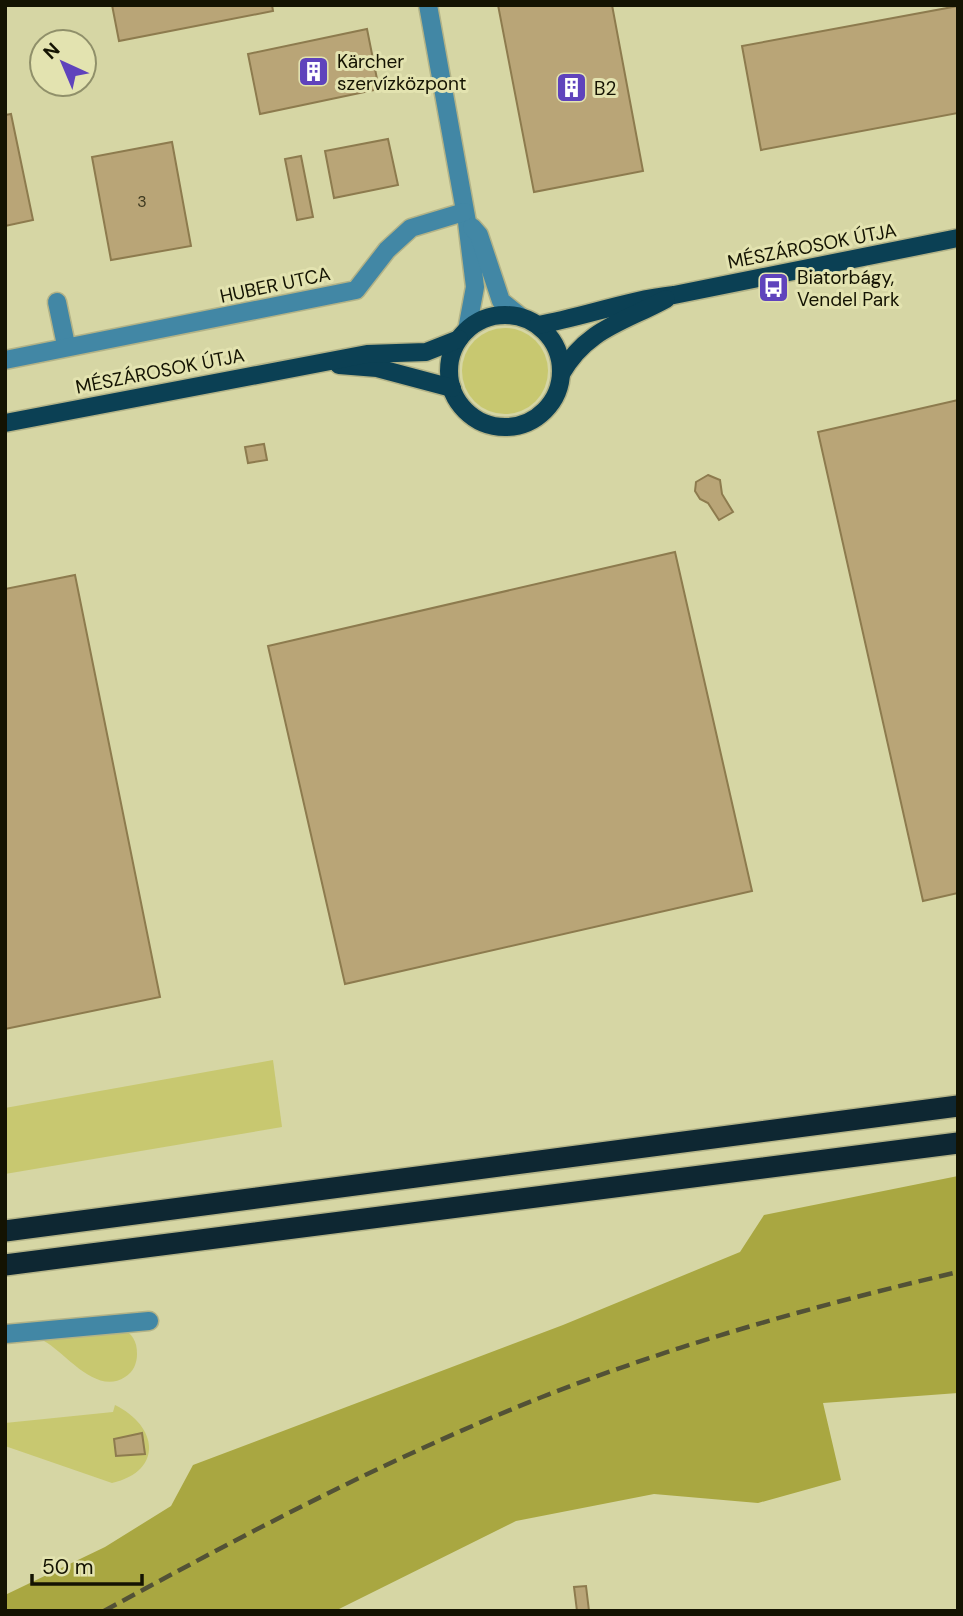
<svg xmlns="http://www.w3.org/2000/svg" width="963" height="1616" viewBox="0 0 963 1616" font-family="'DM Sans',sans-serif">
  <style>
    .green { fill: #c8c870 }
    .forest { fill: #a9a741 }
    .building { fill: #b9a577; stroke: #8d7b4e; stroke-width: 2 }
    .lines { fill: none; stroke-linecap: round; stroke-linejoin: round }
    .street-casing { stroke: #b3b387; stroke-width: 21 }
    .primary-casing { stroke: #b3b387; stroke-width: 21 }
    .highway-casing { stroke: #b3b387; stroke-width: 24 }
    .street { stroke: #4287a5; stroke-width: 18 }
    .primary { stroke: #0b4054; stroke-width: 18 }
    .highway { stroke: #0e2732; stroke-width: 21 }
    .rail { stroke: #525136; stroke-width: 4.5; stroke-dasharray: 14 7; stroke-linecap: butt }
    .labels { text-anchor: middle; dominant-baseline: central; stroke-width: 6; stroke-linejoin: round; paint-order: stroke }
    .number-label { font-size: 16px; fill: #3d381f }
    .poi-label { font-size: 19px; fill: #141302; stroke: #e3e3b0; text-anchor: start }
    .street-label { font-size: 19px; fill: #141302; stroke: #e3e3b0 }
  </style>
  <rect width="100%" height="100%" fill="#d6d6a4"/>
  <!-- green -->
  <g class="green">
    <circle cx="505" cy="371" r="43"/>
    <path d="M 273,1060 L 282,1127 L 5,1174 L 5,1108 Z"/>
    <path d="M 122,1327 C 132,1335 137,1340 137,1354 C 137,1364 133,1372 125,1377 C 96,1396 66,1353 44,1341 C 38,1338 29,1338 23,1336 Z"/>
    <path d="M 115,1405 C 158,1426 164,1471 112,1483 L 5,1446 L 5,1423 L 113,1412 Z"/>
  </g>
  <!-- forest -->
  <path class="forest" d="M 958,1176 L 958,1393 L 823,1403 L 841,1480 L 758,1503 L 654,1494 L 516,1521 L 335,1611 L 5,1611 L 5,1595 L 105,1547 L 171,1506 L 193,1465 L 563,1325 L 740,1252 L 764,1215 Z"/>
  <!-- building -->
  <g class="building">
    <path d="M 112,5 L 272,5 L 273,11 L 119,41 Z"/>
    <path d="M 498,5 L 612,5 L 643,171 L 534,192 Z"/>
    <path d="M 958,6 L 958,113 L 761,150 L 742,46 Z"/>
    <path d="M 367,29 L 379,89 L 260,114 L 248,54 Z"/>
    <path d="M 11,114 L 33,220 L 5,226 L 5,115 Z"/>
    <path d="M 388,139 L 398,185 L 334,198 L 325,151 Z"/>
    <path d="M 172,142 L 191,246 L 111,260 L 92,157 Z"/>
    <path d="M 301,156 L 313,217 L 297,220 L 285,159 Z"/>
    <path d="M 958,400 L 958,893 L 923,901 L 818,432 Z"/>
    <path d="M 264,444 L 267,460 L 248,463 L 245,447 Z"/>
    <path d="M 708,475 L 720,480 L 722,494 L 733,512 L 719,520 L 708,503 L 700,499 L 695,491 L 696,482 Z"/>
    <path d="M 675,552 L 752,891 L 345,984 L 268,646 Z"/>
    <path d="M 75,575 L 160,997 L 5,1029 L 5,589 Z"/>
    <path d="M 142,1433 L 145,1454 L 116,1456 L 114,1439 Z"/>
    <path d="M 586,1586 L 589,1611 L 577,1611 L 574,1587 Z"/>
  </g>
  <g class="lines">
    <defs>
      <g id="street">
        <path d="M 428,5 L 467,222 L 475,287 L 467,330"/>
        <path d="M 472,227 L 479,235 L 501,301 L 521,317"/>
        <path d="M 57,302 L 66,345"/>
        <path d="M 5,360 L 356,290 L 387,250 L 411,228 L 464,212"/>
        <path d="M 5,1334 L 149,1321"/>
      </g>
      <g id="primary">
        <circle cx="505" cy="371" r="56"/>
        <path d="M 538,325 C 584,317 627,300 674,295 L 958,238"/>
        <path d="M 339,365 L 377,368 L 452,388"/>
        <path d="M 561,374 C 586,329 624,322 666,299"/>
        <path d="M 5,423 L 367,354 L 426,352 L 459,339"/>
      </g>
      <g id="highway">
        <path d="M 5,1231 L 958,1106"/>
        <path d="M 5,1265 L 958,1143"/>
      </g>
    </defs>
    <!-- street casing -->
    <use href="#street" class="street-casing"/>
    <!-- primary casing -->
    <use href="#primary" class="primary-casing"/>
    <!-- highway casing -->
    <use href="#highway" class="highway-casing"/>
    <!-- street -->
    <use href="#street" class="street"/>
    <!-- primary -->
    <use href="#primary" class="primary"/>
    <!-- highway -->
    <use href="#highway" class="highway"/>
    <!-- rail -->
    <path class="rail" d="M 104,1611 C 247,1533 391,1457 542,1397 C 677,1344 817,1305 958,1272"/>
  </g>
  <!-- icons -->
  <defs>
    <symbol id="building-square" viewBox="-11 -11 22 22"><rect x="-9" y="-9" width="18" height="18" rx="4" fill="#5f43bc" stroke="#e3e3b0"/><path d="M-4-6H4V6H1V3H-1V6H-4ZM-2.5-4.3h1.7v1.8h-1.7ZM.8-4.3h1.7v1.8H.8ZM-2.5-1h1.7V.8h-1.7ZM.8-1h1.7V.8H.8Z" fill="#fff"/></symbol>
    <symbol id="bus-square" viewBox="-11 -11 22 22"><rect x="-9" y="-9" width="18" height="18" rx="4" fill="#5f43bc" stroke="#e3e3b0"/><path d="M-5-6H5V4H4V6H2V4H-2V6H-4V4H-5ZM-3.5-4V0h7V-4ZM-3.5 1.2v1.5H-2V1.2ZM2 1.2v1.5H3.5V1.2Z" fill="#fff"/></symbol>
  </defs>
  <g fill-rule="evenodd">
    <use href="#building-square" x="296" y="54" width="35" height="35"/>
    <use href="#building-square" x="554" y="70" width="35" height="35"/>
    <use href="#bus-square" x="756" y="270" width="35" height="35"/>
  </g>
  <g class="labels">
    <!-- number labels -->
    <g class="number-label">
      <text x="142" y="201">3</text>
    </g>
    <!-- poi labels -->
    <g class="poi-label">
      <text x="337" y="61">Kärcher<tspan x="337" dy="22">szervízközpont</tspan></text>
      <text x="594" y="88">B2</text>
      <text x="797" y="277">Biatorbágy,<tspan x="797" dy="22">Vendel Park</tspan></text>
    </g>
    <!-- street labels -->
    <g class="street-label">
      <text transform="translate(812 246) rotate(-11)">MÉSZÁROSOK ÚTJA</text>
      <text transform="translate(275 285) rotate(-12)">HUBER UTCA</text>
      <text transform="translate(160 371) rotate(-11)">MÉSZÁROSOK ÚTJA</text>
    </g>
  </g>
  <!-- border -->
  <rect width="963" height="1616" fill="none" stroke="#141302" stroke-width="14"/>
  <!-- north arrow -->
  <g transform="translate(63 63) rotate(316)"><circle r="33" fill="#e3e3b0" stroke="#90906a" stroke-width="2"/>
  <path d="M0-5L12 26L0 18L-12 26Z" fill="#5f43bc"/>
  <text y="-10" font-size="19" font-weight="bold" text-anchor="middle" fill="#141302">N</text>
  </g>
  <!-- scale -->
  <path d="M32 1574v10h110v-10" fill="none" stroke="#141302" stroke-width="3.5"/>
  <text x="42" y="1574" font-size="21" fill="#141302" stroke="#e3e3b0" stroke-width="5" paint-order="stroke">50 m</text>
</svg>
